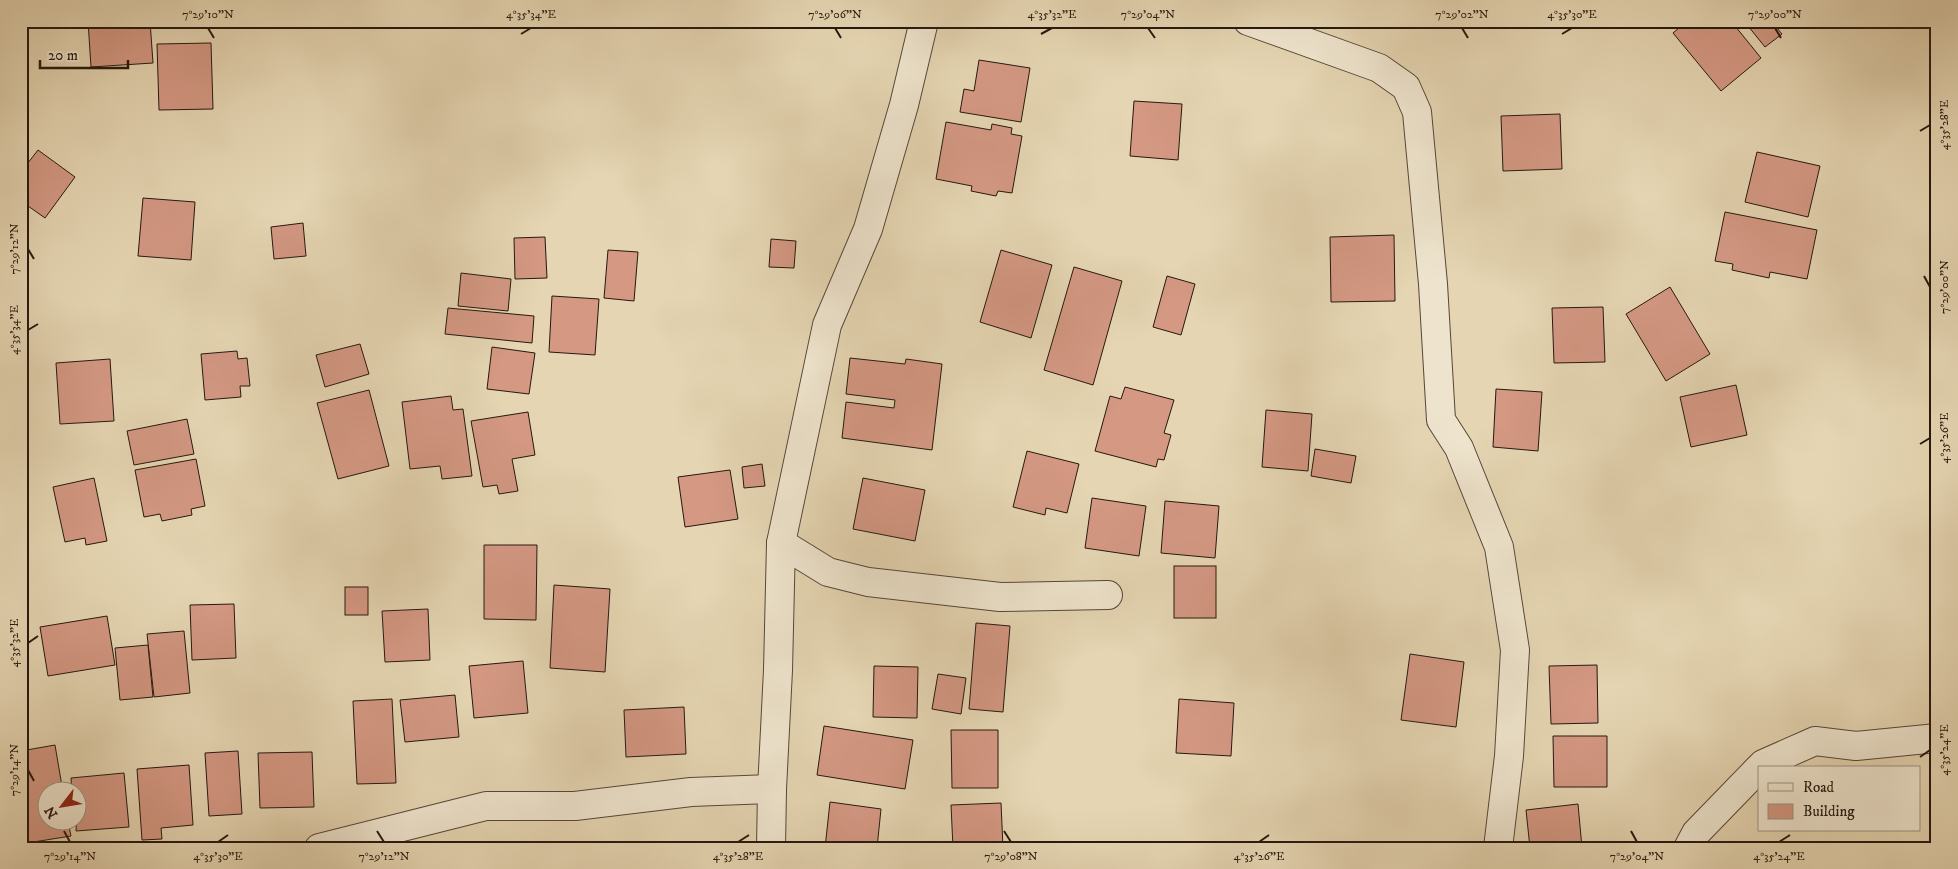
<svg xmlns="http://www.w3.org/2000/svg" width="1958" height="869" viewBox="0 0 1958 869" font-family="'IM FELL DW Pica',serif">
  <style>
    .building { fill: #d49883; stroke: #26180f }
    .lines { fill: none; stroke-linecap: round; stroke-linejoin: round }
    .street-casing { stroke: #564738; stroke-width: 30 }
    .street { stroke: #eee4cd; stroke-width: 28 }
    .ticks { fill: none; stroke: #26180f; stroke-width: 2 }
    .neatline { fill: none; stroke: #26180f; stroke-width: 2 }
    .ticks-label { font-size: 12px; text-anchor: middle; fill: #26180f }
  </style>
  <rect width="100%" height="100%" fill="#e5d5b2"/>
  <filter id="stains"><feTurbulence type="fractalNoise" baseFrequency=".004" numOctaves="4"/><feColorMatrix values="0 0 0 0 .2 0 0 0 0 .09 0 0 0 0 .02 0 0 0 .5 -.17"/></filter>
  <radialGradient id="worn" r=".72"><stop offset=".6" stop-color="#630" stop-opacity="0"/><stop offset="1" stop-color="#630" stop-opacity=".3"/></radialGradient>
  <!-- building -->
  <g class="building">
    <path d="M 88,21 L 150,21 L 153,63 L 91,67 Z"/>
    <path d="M 1687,21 L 1731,21 L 1761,58 L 1721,91 L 1673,33 Z"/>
    <path d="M 1744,21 L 1785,21 L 1777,28 L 1782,34 L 1765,47 Z"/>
    <path d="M 211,43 L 213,109 L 159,110 L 157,44 Z"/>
    <path d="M 979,60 L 1030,68 L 1021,122 L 960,112 L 964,89 L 974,91 Z"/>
    <path d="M 1134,101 L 1182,104 L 1178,160 L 1130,156 Z"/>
    <path d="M 1560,114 L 1562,169 L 1503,171 L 1501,116 Z"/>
    <path d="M 946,122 L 991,130 L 992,124 L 1012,128 L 1011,134 L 1022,136 L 1012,193 L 998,191 L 996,196 L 971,191 L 972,186 L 936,179 Z"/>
    <path d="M 38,150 L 75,177 L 45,218 L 21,201 L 21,172 Z"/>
    <path d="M 1757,152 L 1820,166 L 1808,217 L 1745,202 Z"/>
    <path d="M 143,198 L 195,202 L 191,260 L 138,256 Z"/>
    <path d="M 1725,212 L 1817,230 L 1807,279 L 1770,272 L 1769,278 L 1732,270 L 1733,264 L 1715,261 Z"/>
    <path d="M 303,223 L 306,256 L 274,259 L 271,227 Z"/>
    <path d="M 1394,235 L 1395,301 L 1331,302 L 1330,237 Z"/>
    <path d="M 545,237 L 547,278 L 515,279 L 514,238 Z"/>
    <path d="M 771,239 L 796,241 L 794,268 L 769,267 Z"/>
    <path d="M 608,250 L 638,252 L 634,301 L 604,298 Z"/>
    <path d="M 1001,250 L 1052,265 L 1031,338 L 980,322 Z"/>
    <path d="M 1074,267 L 1122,281 L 1093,385 L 1044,370 Z"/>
    <path d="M 461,273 L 511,279 L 508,311 L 458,306 Z"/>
    <path d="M 1167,276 L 1195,284 L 1181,335 L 1153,327 Z"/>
    <path d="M 1670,287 L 1710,354 L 1666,381 L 1626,314 Z"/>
    <path d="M 552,296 L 599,299 L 595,355 L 549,352 Z"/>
    <path d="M 1603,307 L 1605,362 L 1554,363 L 1552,308 Z"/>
    <path d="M 448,308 L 534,316 L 532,343 L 445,334 Z"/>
    <path d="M 360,344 L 369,374 L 325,387 L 316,355 Z"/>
    <path d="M 492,347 L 535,353 L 529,394 L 487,389 Z"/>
    <path d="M 237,351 L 238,359 L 247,358 L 250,386 L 240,386 L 241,397 L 205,400 L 201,354 Z"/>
    <path d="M 850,358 L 905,364 L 906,359 L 942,364 L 932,450 L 842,438 L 846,402 L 894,408 L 895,400 L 846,394 Z"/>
    <path d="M 110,359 L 114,421 L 60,424 L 56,363 Z"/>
    <path d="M 1736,385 L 1747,435 L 1691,447 L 1680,397 Z"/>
    <path d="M 1125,387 L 1174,400 L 1164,433 L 1171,435 L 1164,460 L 1158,459 L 1156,467 L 1095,451 L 1110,396 L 1121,399 Z"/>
    <path d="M 1496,389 L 1542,392 L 1538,451 L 1493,447 Z"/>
    <path d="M 369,390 L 389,466 L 338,479 L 317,403 Z"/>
    <path d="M 451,396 L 453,410 L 463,409 L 472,476 L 442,479 L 440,466 L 410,469 L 402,402 Z"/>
    <path d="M 1266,410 L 1312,414 L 1308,471 L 1262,467 Z"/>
    <path d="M 528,412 L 535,455 L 512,459 L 518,491 L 499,494 L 497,485 L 483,487 L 471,421 Z"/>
    <path d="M 187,419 L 194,454 L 134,465 L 127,431 Z"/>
    <path d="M 1315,449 L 1356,456 L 1351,483 L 1311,476 Z"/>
    <path d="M 1027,451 L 1079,464 L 1067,513 L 1046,508 L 1045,515 L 1013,507 Z"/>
    <path d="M 196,459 L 205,506 L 191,509 L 192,515 L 162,521 L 160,514 L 144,517 L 135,470 Z"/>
    <path d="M 762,464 L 765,486 L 744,488 L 742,467 Z"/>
    <path d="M 730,470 L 738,519 L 685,527 L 678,477 Z"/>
    <path d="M 94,478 L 107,541 L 86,545 L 85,538 L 65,542 L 53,487 Z"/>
    <path d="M 863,478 L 925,490 L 915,541 L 853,529 Z"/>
    <path d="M 1092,498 L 1146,506 L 1139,556 L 1085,548 Z"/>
    <path d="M 1165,501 L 1219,506 L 1215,558 L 1161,553 Z"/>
    <path d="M 484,545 L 537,545 L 536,620 L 484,619 Z"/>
    <rect x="1174" y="566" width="42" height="52"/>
    <path d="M 554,585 L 610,589 L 605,672 L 550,668 Z"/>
    <rect x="345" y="587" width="23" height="28"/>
    <path d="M 234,604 L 236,658 L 192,660 L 190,605 Z"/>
    <path d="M 428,609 L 430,660 L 385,662 L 382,611 Z"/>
    <path d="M 107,616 L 115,665 L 48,676 L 40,627 Z"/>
    <path d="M 976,623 L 1010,626 L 1003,712 L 969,709 Z"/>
    <path d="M 184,631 L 190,693 L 154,697 L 147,634 Z"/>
    <path d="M 148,645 L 153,697 L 120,700 L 115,648 Z"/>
    <path d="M 1410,654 L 1464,662 L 1456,727 L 1401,720 Z"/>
    <path d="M 523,661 L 528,713 L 474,718 L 469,666 Z"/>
    <path d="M 1597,665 L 1598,723 L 1551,724 L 1549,666 Z"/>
    <path d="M 874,666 L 918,667 L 917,718 L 873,717 Z"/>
    <path d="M 938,674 L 966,678 L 961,714 L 932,709 Z"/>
    <path d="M 455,695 L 459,737 L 405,742 L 400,700 Z"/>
    <path d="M 392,699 L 396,783 L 357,784 L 353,701 Z"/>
    <path d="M 1179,699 L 1234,703 L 1231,756 L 1176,753 Z"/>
    <path d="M 684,707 L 686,754 L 626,757 L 624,710 Z"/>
    <path d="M 824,726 L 913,740 L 905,789 L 817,775 Z"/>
    <path d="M 951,730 L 998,730 L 998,788 L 952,788 Z"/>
    <path d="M 1553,736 L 1607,736 L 1607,787 L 1554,787 Z"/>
    <path d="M 55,745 L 63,792 L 48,792 L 48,822 L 68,822 L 71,836 L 21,844 L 21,751 Z"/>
    <path d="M 238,751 L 242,814 L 209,816 L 205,753 Z"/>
    <path d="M 312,752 L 314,807 L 260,808 L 258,753 Z"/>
    <path d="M 189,765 L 193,825 L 161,828 L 162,839 L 142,840 L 137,769 Z"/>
    <path d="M 124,773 L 129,827 L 76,831 L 78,792 L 72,792 L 71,778 Z"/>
    <path d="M 830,802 L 881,809 L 877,848 L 825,848 Z"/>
    <path d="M 1001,803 L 1003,848 L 953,848 L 951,805 Z"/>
    <path d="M 1578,804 L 1582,848 L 1530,848 L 1526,810 Z"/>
    <path d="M 639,843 L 639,848 L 597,848 L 597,844 Z"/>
  </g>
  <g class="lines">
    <defs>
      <g id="street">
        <path d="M 1248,21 L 1379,68 L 1406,87 L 1417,112 L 1433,284 L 1441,420 L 1459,448 L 1499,547 L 1515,650 L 1509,756 L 1498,848"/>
        <path d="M 781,543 L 828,572 L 868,582 L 1000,597 L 1108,595"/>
        <path d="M 1760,768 L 1763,764 L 1815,741 L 1856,746 L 1937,738"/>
        <path d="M 319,848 L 486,806 L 575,806 L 691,792 L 772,789"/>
        <path d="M 771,848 L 772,789 L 778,670 L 781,543 L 827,325 L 868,229 L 904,105 L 924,21"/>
        <path d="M 1688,848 L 1696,833 L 1759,768"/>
      </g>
    </defs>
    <!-- street casing -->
    <use href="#street" class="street-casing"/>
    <!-- street -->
    <use href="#street" class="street"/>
  </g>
  <!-- ticks -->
  <path class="ticks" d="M 208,28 L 214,38M 835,28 L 841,38M 1148,28 L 1155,38M 1462,28 L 1468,38M 1775,28 L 1781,38M 521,34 L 531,28M 1041,34 L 1052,28M 1562,34 L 1572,28M 1920,131 L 1930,125M 28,249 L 34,259M 1924,276 L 1930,287M 28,330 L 38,324M 1920,444 L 1930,438M 28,643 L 38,636M 1920,757 L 1930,750M 28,770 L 34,781M 64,831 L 70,842M 377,831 L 384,842M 1004,831 L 1011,842M 1631,831 L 1637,842M 218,842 L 228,835M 738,842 L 749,835M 1259,842 L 1269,835M 1779,842 L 1790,835"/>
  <!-- margin -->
  <rect width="1958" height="869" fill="none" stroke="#e5d5b2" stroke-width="55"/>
  <!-- legend -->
  <rect x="1758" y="766" width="162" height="65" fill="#eee4cd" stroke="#9e9281"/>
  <rect x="1768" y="783" width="25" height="8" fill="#eee4cd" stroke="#9e9281"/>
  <text x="1803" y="792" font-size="15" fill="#26180f">Road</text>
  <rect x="1768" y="804" width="25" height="15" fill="#d49883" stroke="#9e9281"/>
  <text x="1803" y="816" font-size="15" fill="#26180f">Building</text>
  <!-- north arrow -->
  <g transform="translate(62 806) rotate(239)"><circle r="24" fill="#eee4cd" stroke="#9e9281"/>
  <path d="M0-4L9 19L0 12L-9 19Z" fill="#8f2418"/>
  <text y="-8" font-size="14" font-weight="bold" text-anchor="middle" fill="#26180f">N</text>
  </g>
  <!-- scale -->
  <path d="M40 60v8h88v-8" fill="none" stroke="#26180f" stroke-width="2.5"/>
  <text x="48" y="60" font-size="15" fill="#26180f" stroke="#eee4cd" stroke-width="4" paint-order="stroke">20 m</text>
  <rect x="28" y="28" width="1902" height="814" class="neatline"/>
  <g class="ticks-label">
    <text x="208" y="18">7°29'10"N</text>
    <text x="531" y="18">4°35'34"E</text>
    <text x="835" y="18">7°29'06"N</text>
    <text x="1052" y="18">4°35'32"E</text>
    <text x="1148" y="18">7°29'04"N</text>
    <text x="1462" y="18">7°29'02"N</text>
    <text x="1572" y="18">4°35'30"E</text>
    <text x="1775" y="18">7°29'00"N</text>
    <text transform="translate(1944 125) rotate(-90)" y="4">4°35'28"E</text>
    <text transform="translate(14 249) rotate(-90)" y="4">7°29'12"N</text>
    <text transform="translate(1944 287) rotate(-90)" y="4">7°29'00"N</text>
    <text transform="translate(14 330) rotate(-90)" y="4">4°35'34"E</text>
    <text transform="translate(1944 438) rotate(-90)" y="4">4°35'26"E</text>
    <text transform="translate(14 643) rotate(-90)" y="4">4°35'32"E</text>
    <text transform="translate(1944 750) rotate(-90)" y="4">4°35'24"E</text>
    <text transform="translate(14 770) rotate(-90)" y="4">7°29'14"N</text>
    <text x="70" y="860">7°29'14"N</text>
    <text x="218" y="860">4°35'30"E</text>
    <text x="384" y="860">7°29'12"N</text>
    <text x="738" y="860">4°35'28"E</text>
    <text x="1011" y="860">7°29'08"N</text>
    <text x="1259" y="860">4°35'26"E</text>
    <text x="1637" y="860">7°29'04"N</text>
    <text x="1779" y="860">4°35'24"E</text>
  </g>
  <rect width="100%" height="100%" filter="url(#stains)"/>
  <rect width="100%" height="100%" fill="url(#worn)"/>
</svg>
